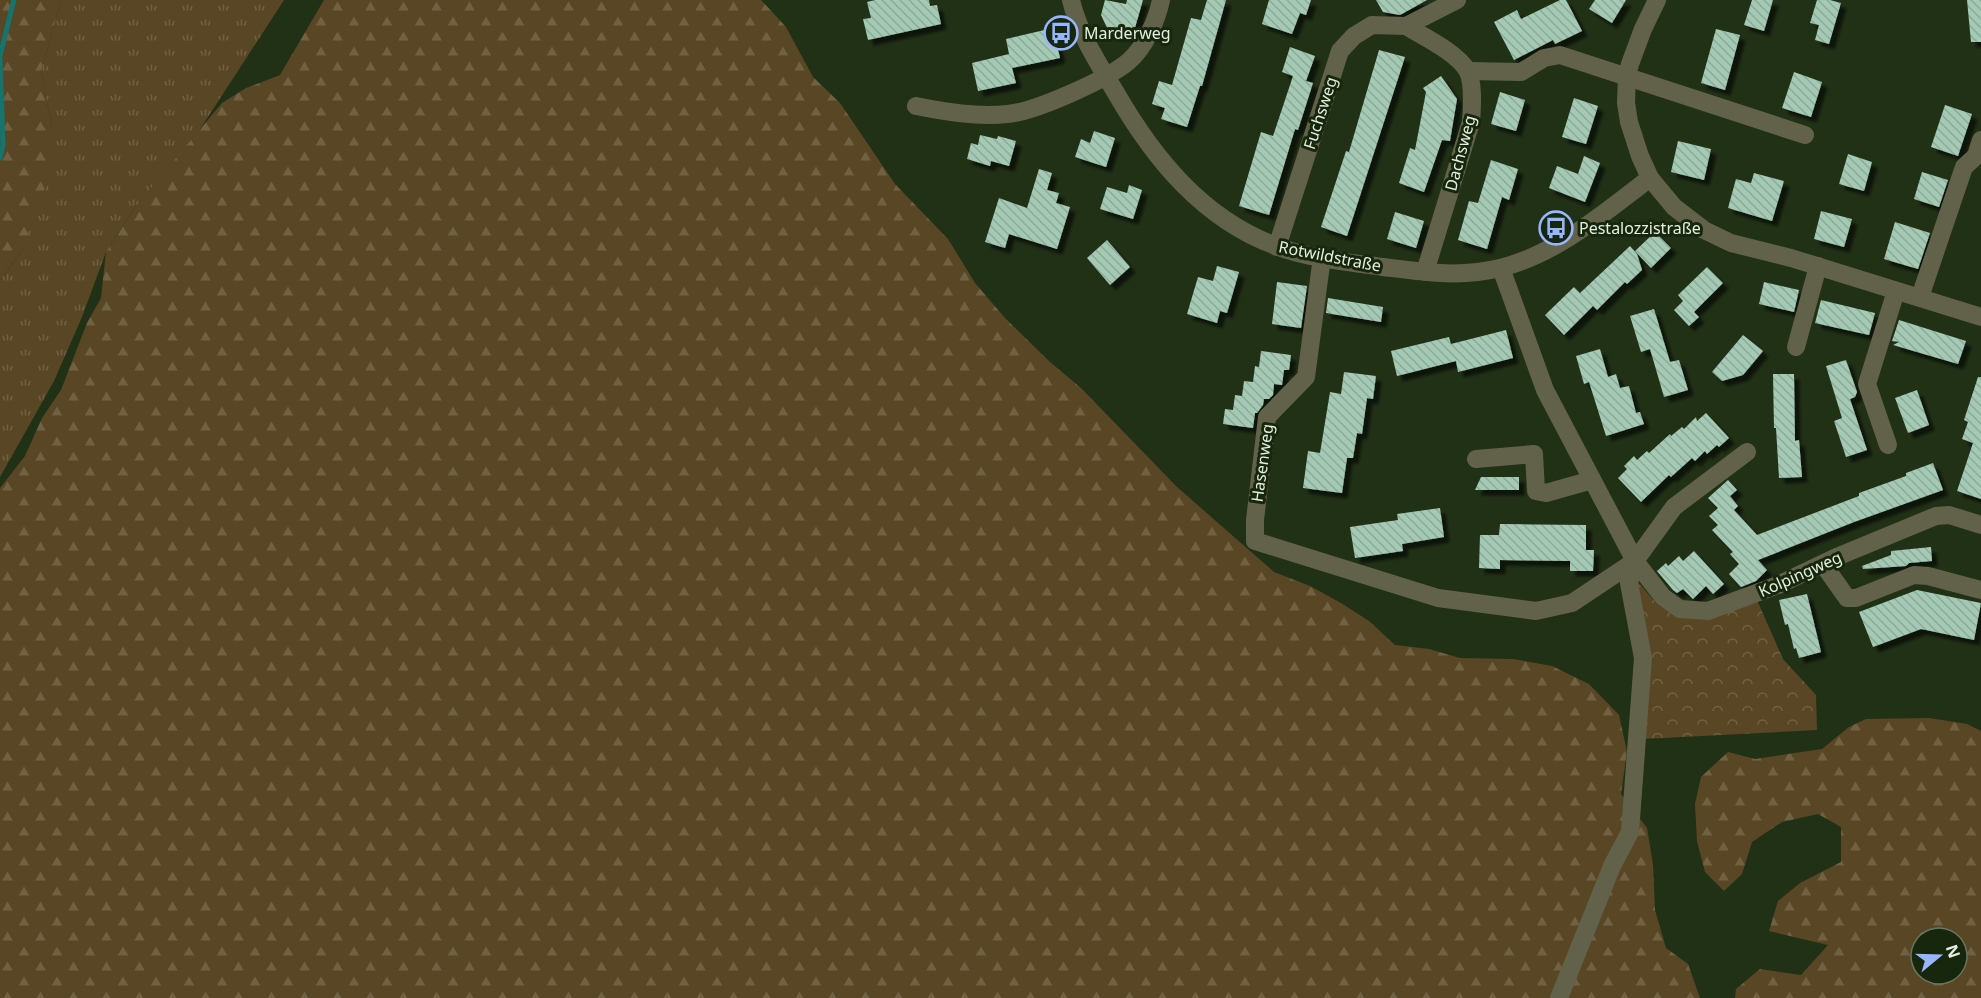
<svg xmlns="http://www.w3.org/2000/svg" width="1981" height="998" viewBox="0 0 1981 998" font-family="'Noto Sans',sans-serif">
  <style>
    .grass { fill: url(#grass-tufts) }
    .forest { fill: url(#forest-firs); fill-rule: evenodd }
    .park { fill: url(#park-crowns) }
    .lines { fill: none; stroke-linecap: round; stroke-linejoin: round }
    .stream { stroke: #15756e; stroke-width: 5 }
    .building { fill: url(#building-back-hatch); filter: url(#shadow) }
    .minor { stroke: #62624a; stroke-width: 18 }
    .labels { text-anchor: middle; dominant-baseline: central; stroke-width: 6; stroke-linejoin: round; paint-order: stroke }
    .poi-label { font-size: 16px; fill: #e5efdf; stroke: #17270d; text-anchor: start }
    .street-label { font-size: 16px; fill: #e5efdf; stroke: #17270d }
  </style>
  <defs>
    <pattern id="grass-tufts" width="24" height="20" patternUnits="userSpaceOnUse" patternTransform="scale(1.5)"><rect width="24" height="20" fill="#594624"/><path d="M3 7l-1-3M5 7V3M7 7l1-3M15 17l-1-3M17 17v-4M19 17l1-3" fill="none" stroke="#716143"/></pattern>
    <pattern id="forest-firs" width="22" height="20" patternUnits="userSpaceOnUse" patternTransform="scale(1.5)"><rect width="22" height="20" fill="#594624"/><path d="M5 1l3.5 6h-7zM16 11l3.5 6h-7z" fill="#716143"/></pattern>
    <pattern id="park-crowns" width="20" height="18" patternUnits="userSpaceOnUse" patternTransform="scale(1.5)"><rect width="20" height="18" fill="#594624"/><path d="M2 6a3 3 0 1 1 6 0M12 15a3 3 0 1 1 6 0" fill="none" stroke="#716143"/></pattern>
    <pattern id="building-back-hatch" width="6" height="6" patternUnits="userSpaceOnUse" patternTransform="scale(1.5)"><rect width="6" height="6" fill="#a4cab5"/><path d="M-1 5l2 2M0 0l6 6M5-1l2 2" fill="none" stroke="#8caa98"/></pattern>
    <filter id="shadow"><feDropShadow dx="5.5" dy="5.5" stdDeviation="1.5" flood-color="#0009"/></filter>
  </defs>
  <rect width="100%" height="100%" fill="#213116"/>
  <!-- grass -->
  <path class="grass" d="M 61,0 L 284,0 L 195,137 L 135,207 L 106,252 L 82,317 L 54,381 L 0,477 L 0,280 L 22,251 L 52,127 L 41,72 Z"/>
  <!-- forest -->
  <g class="forest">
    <path d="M 0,0 L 61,0 L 41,72 L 52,127 L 46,182 L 22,251 L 0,280 Z"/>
    <path d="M 324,0 L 761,0 L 786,27 L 813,77 L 840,103 L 895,184 L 948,239 L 975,283 L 1005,318 L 1050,362 L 1081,388 L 1177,487 L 1274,572 L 1310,586 L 1341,603 L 1369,621 L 1395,645 L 1429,649 L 1460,658 L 1513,659 L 1552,666 L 1589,684 L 1619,715 L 1627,752 L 1621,794 L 1647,828 L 1653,865 L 1655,910 L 1666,948 L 1688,964 L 1700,998 L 0,998 L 0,488 L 25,456 L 42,418 L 61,390 L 87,323 L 101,298 L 106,252 L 135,207 L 222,103 L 246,88 L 280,75 Z"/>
    <path d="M 1929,718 L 1967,724 L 1981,731 L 1981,998 L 1735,998 L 1736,989 L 1760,969 L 1801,975 L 1828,945 L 1769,931 L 1778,901 L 1800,883 L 1841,862 L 1841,827 L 1818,814 L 1782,822 L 1752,842 L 1742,874 L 1724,891 L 1705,872 L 1697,841 L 1695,804 L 1701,777 L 1728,752 L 1755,759 L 1822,749 L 1849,727 L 1866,719 ZM 1921,938 L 1957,938 L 1957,974 L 1921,974 Z"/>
  </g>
  <!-- park -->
  <path class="park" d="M 1637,581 L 1657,604 L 1677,616 L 1757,600 L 1783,659 L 1816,695 L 1817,730 L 1643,739 Z"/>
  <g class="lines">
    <!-- stream -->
    <g class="stream">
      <path d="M 0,56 L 14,0"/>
      <path d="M 0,59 L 3,145 L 0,158"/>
    </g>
  </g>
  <!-- building -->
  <g class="building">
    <path d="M 875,0 L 929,0 L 930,6 L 937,5 L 941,24 L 868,40 L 863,19 L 871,18 L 867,2 Z"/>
    <path d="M 1105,0 L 1126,4 L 1127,0 L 1143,0 L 1132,38 L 1109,32 L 1101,15 Z"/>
    <path d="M 1207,0 L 1226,0 L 1202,86 L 1200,86 L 1187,127 L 1161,119 L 1165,108 L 1152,104 L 1159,81 L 1172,85 L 1191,18 L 1201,20 Z"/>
    <path d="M 1269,0 L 1311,0 L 1306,15 L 1300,13 L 1292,34 L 1262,24 Z"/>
    <path d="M 1376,0 L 1427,0 L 1400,15 L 1383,12 Z"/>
    <path d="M 1560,0 L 1566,0 L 1582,31 L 1555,44 L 1553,40 L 1514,60 L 1494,22 L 1517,10 L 1521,19 Z"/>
    <path d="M 1595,0 L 1626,0 L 1612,23 L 1589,9 Z"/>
    <path d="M 1752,0 L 1773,0 L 1764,31 L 1744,25 Z"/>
    <path d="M 1817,0 L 1830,0 L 1841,3 L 1829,44 L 1815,40 L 1819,25 L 1810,23 Z"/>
    <path d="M 1967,0 L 1981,0 L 1981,42 L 1971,42 Z"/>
    <path d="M 1053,28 L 1060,58 L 1012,68 L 1016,83 L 978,91 L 972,63 L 1009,54 L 1006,39 Z"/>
    <path d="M 1716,29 L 1740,35 L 1725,90 L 1701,83 Z"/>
    <path d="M 1290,47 L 1315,56 L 1306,81 L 1313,83 L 1298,130 L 1295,129 L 1269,215 L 1239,206 L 1261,132 L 1273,136 L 1293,76 L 1282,72 Z"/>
    <path d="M 1379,50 L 1405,57 L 1347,236 L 1321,227 L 1346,151 L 1349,152 Z"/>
    <path d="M 1794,72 L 1822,82 L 1811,117 L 1782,108 Z"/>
    <path d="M 1441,76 L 1457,99 L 1450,141 L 1442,140 L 1424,192 L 1399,183 L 1410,148 L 1415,150 L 1426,92 L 1423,88 Z"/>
    <path d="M 1500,92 L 1525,100 L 1516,131 L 1491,124 Z"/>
    <path d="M 1574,98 L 1598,106 L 1586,144 L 1562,137 Z"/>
    <path d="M 1945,105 L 1972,114 L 1958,156 L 1931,147 Z"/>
    <path d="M 1094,131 L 1115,138 L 1106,167 L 1075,157 L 1081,139 L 1090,143 Z"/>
    <path d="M 980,135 L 997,139 L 998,136 L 1016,141 L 1009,166 L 991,161 L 990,166 L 967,159 L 971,143 L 978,145 Z"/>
    <path d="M 1678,141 L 1711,149 L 1704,180 L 1671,172 Z"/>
    <path d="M 1848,154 L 1872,162 L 1864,191 L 1839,184 Z"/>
    <path d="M 1584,156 L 1600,163 L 1585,202 L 1549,188 L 1557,166 L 1578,174 Z"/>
    <path d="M 1491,160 L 1518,169 L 1509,200 L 1502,197 L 1487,249 L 1458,240 L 1469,201 L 1478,203 Z"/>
    <path d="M 1039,169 L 1052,173 L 1047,190 L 1059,193 L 1056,203 L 1070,207 L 1057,249 L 1009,234 L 1005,248 L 985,242 L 999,198 L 1027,208 Z"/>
    <path d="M 1922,172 L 1948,180 L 1939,207 L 1914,199 Z"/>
    <path d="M 1754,173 L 1784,181 L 1772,221 L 1728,208 L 1736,179 L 1751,183 Z"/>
    <path d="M 1129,185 L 1142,190 L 1133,219 L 1100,209 L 1107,187 L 1127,193 Z"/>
    <path d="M 1821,211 L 1852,219 L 1844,247 L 1814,239 Z"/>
    <path d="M 1395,212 L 1424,221 L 1416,248 L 1387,239 Z"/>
    <path d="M 1895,222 L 1930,233 L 1918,269 L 1884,259 Z"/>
    <path d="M 1655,232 L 1671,248 L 1651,268 L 1635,251 Z"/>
    <path d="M 1107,240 L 1130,267 L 1110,285 L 1087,258 Z"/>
    <path d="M 1630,246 L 1637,254 L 1642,270 L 1627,284 L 1625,282 L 1597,310 L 1593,306 L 1564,335 L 1545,315 L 1574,287 L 1580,293 Z"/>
    <path d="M 1217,266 L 1239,272 L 1227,313 L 1220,311 L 1217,323 L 1187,314 L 1198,277 L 1213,281 Z"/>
    <path d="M 1707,267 L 1723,283 L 1694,312 L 1699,317 L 1689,326 L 1674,310 L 1683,301 L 1678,295 Z"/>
    <path d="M 1277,282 L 1307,286 L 1301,328 L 1272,324 Z"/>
    <path d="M 1764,282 L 1799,290 L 1794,312 L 1759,304 Z"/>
    <path d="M 1328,298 L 1383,307 L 1381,322 L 1326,313 Z"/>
    <path d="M 1821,300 L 1875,313 L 1869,335 L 1815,323 Z"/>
    <path d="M 1654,309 L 1670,362 L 1679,360 L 1688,390 L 1664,397 L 1650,349 L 1641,352 L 1630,316 Z"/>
    <path d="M 1899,320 L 1966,341 L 1958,364 L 1893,345 L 1899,342 L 1892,341 Z"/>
    <path d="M 1506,330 L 1513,358 L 1458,372 L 1456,361 L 1397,376 L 1391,351 L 1449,337 L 1451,344 Z"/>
    <path d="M 1743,335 L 1763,351 L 1743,375 L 1722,381 L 1712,372 Z"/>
    <path d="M 1600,349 L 1608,377 L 1616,374 L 1620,388 L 1629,386 L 1636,413 L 1640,412 L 1644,424 L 1606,436 L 1589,382 L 1584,384 L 1576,356 Z"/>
    <path d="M 1261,351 L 1291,355 L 1289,370 L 1284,370 L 1282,385 L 1274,384 L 1273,395 L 1269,399 L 1264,399 L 1263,405 L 1257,413 L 1255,413 L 1253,428 L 1223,424 L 1225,409 L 1233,410 L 1235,395 L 1242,396 L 1244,381 L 1253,382 L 1255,366 L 1259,367 Z"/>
    <path d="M 1846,360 L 1857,392 L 1855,397 L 1850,399 L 1867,450 L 1846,457 L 1834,421 L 1842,418 L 1826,366 Z"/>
    <path d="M 1344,372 L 1376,376 L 1373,399 L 1367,398 L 1362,434 L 1357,433 L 1353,458 L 1347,458 L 1342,493 L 1303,488 L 1308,451 L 1320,453 L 1330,392 L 1341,394 Z"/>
    <path d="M 1773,374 L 1794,374 L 1795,441 L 1799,440 L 1802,477 L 1779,478 L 1776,428 L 1774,428 Z"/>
    <path d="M 1978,377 L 1981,377 L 1981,499 L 1957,491 L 1973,443 L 1962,439 L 1968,422 L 1964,420 Z"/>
    <path d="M 1917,390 L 1929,425 L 1908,433 L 1895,398 Z"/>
    <path d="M 1706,413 L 1729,438 L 1719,447 L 1717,445 L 1707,454 L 1705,451 L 1695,461 L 1692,458 L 1671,477 L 1669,475 L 1641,502 L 1618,478 L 1627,469 L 1624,466 L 1634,456 L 1637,460 L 1647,451 L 1649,453 L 1670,434 L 1671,436 L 1682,427 L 1684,429 L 1696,417 L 1697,421 Z"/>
    <path d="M 1933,463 L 1943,490 L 1854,522 L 1758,560 L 1767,570 L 1756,581 L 1741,587 L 1729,574 L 1739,564 L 1730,554 L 1733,552 L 1712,530 L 1718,525 L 1709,516 L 1718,508 L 1708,498 L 1728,480 L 1737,490 L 1730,496 L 1738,506 L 1734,510 L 1757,535 L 1859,496 L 1859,493 L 1906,476 L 1906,473 Z"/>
    <path d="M 1481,477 L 1519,477 L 1519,490 L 1475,490 Z"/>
    <path d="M 1440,508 L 1444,537 L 1402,544 L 1403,551 L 1355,558 L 1350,527 L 1398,520 L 1397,514 Z"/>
    <path d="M 1500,524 L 1586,525 L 1586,550 L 1594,550 L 1593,571 L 1570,571 L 1570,561 L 1500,560 L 1500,569 L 1479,568 L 1480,535 L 1499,535 Z"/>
    <path d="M 1931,547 L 1932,561 L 1909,563 L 1906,566 L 1863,569 L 1862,566 L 1891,555 L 1891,551 Z"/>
    <path d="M 1694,551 L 1724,584 L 1713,594 L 1706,586 L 1693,599 L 1683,589 L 1677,593 L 1673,590 L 1657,571 L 1666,563 L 1668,566 L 1679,556 L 1683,561 Z"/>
    <path d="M 1917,590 L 1981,603 L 1974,640 L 1921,629 L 1873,647 L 1859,612 Z"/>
    <path d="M 1807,594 L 1821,652 L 1799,658 L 1796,648 L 1794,649 L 1788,624 L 1785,625 L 1779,600 Z"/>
  </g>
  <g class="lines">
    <!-- minor -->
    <g class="minor">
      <path d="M 1071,0 C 1079,34 1098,63 1116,93 C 1154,159 1203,219 1276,246 C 1310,259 1348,262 1383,267 C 1423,272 1460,278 1500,268 C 1557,254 1604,213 1650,178"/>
      <path d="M 1657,0 L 1643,29 L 1630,64 L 1627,76 L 1626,103 L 1629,122 L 1640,156 L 1650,178 L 1674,207 L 1704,230 L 1731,243 L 1791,258 L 1981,317"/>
      <path d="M 1406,26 C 1424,37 1456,52 1467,70 C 1474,82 1472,108 1471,122 L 1425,272"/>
      <path d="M 1468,71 L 1521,72 L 1544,58 L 1560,55 L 1805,135"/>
      <path d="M 916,106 C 946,112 976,117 1007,114 C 1035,112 1108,79 1129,61 C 1145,47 1157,20 1161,0"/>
      <path d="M 1277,247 L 1340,51 L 1354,36 L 1372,25 L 1406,26 L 1457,0"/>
      <path d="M 1322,257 L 1306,377 L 1267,417 L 1255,520 L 1255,541 L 1438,598 L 1536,611 L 1572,603 L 1635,561 L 1674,507 L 1747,452"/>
      <path d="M 1501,268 L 1545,390 L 1635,561 L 1629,583 L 1643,658 L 1630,832 L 1612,866 L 1559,998"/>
      <path d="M 1920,297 L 1964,167 L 1976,156 L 1981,140"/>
      <path d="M 1796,347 L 1818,266"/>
      <path d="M 1888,445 L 1867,384 L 1896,291"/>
      <path d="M 1476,459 L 1534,454 L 1536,491 L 1546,493 L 1592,480"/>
      <path d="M 1635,561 L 1663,597 L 1680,609 L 1708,611 L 1778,585 L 1839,556 L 1936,516 L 1949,515 L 1981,525"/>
      <path d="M 1823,564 L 1847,598 L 1856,598 L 1914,575 L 1928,576 L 1981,590"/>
    </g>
  </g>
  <!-- icons -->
  <defs>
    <symbol id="bus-ring" viewBox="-11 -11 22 22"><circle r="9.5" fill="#17270d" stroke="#98b6fd" stroke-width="1.5"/><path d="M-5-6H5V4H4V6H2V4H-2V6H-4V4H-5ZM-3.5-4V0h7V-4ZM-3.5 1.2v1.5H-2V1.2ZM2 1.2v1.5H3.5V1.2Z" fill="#98b6fd"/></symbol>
  </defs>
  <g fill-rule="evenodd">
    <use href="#bus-ring" x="1042" y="14" width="38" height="38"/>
    <use href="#bus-ring" x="1537" y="209" width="38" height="38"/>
  </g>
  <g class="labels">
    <!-- poi labels -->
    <g class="poi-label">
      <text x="1084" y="33">Marderweg</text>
      <text x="1579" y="228">Pestalozzistraße</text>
    </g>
    <!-- street labels -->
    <g class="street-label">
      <text transform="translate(1320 113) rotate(-72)">Fuchsweg</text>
      <text transform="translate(1460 153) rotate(-75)">Dachsweg</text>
      <text transform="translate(1330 256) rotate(11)">Rotwildstraße</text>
      <text transform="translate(1262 463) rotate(-82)">Hasenweg</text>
      <text transform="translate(1800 574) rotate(-24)">Kolpingweg</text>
    </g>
  </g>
  <!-- north arrow -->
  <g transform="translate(1939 956) rotate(71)"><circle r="28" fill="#17270d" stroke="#697761" stroke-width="1.5"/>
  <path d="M0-4.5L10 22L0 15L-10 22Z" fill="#98b6fd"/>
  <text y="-9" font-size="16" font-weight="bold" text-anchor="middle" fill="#e5efdf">N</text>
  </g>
</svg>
